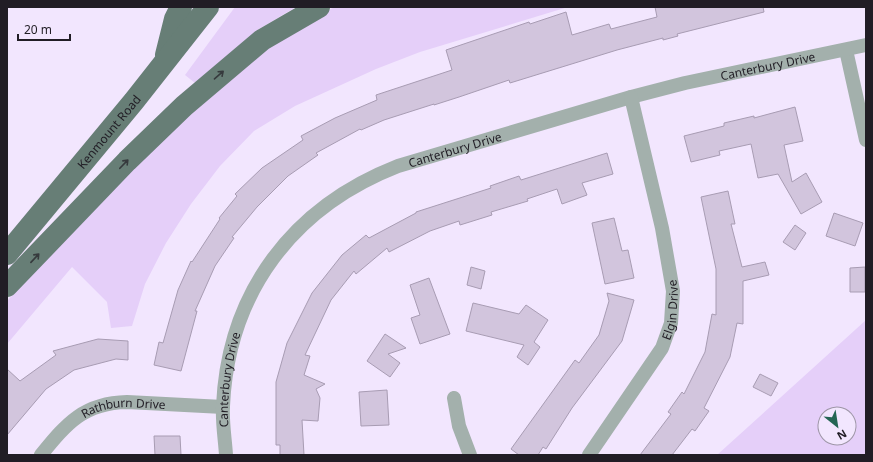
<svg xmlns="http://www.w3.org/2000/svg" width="873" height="462" viewBox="0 0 873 462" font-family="'Noto Sans',sans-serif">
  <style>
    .green { fill: #e5cff9; fill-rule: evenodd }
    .building { fill: #d2c5dd; stroke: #a89cb3 }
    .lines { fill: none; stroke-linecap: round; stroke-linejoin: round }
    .street { stroke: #a3b0ac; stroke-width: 14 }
    .primary { stroke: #677e76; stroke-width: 22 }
    .oneway { stroke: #363a3d }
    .labels { text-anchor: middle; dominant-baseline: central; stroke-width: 3; stroke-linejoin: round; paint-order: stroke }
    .street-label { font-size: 12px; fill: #211d25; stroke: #f2e6fe }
  </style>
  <rect width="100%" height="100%" fill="#f2e6fe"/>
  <!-- green -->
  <g class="green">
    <path d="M 235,7 L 296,7 L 259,29 L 195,83 L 185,75 Z"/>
    <path d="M 335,7 L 568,7 L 420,52 L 376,69 L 295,106 L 254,131 L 220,166 L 191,204 L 166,243 L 145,284 L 132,326 L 111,328 L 107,302 L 72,267 L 7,344 L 7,301 L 132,166 L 196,103 L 299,24 Z"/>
    <path d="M 866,320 L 866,455 L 717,455 ZM 825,414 L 849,414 L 849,438 L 825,438 Z"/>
  </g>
  <!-- building -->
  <g class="building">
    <path d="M 655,7 L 763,7 L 764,12 L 677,34 L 678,36 L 663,40 L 663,38 L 617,50 L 510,83 L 509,80 L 459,97 L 434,105 L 434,104 L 384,120 L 361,130 L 360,129 L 316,153 L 318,155 L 288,176 L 257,207 L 232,237 L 234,238 L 215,266 L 195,311 L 197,311 L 181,371 L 154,365 L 159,342 L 163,343 L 178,290 L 191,261 L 192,262 L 220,219 L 219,218 L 237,196 L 235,194 L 262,168 L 303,140 L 301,136 L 335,118 L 377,100 L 376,95 L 452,70 L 446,50 L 529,22 L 530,24 L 566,12 L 572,35 L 609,24 L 611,29 L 657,17 Z"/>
    <path d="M 795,107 L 803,141 L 784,145 L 792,182 L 806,173 L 822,202 L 801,214 L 778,174 L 758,178 L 751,144 L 719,151 L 720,155 L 691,162 L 684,136 L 724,126 L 724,123 L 754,116 L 754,118 Z"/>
    <path d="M 607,153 L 613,174 L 582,183 L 587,195 L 562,204 L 557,189 L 527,199 L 528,201 L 491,212 L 492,215 L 460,225 L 459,221 L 430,231 L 389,252 L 387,248 L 356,274 L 354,271 L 331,300 L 305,355 L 310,356 L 304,375 L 325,384 L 316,389 L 320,398 L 318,421 L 302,420 L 304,455 L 280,455 L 280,445 L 276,445 L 276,382 L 287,343 L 312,293 L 342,255 L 366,235 L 369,238 L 416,213 L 416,212 L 491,188 L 490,186 L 519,176 L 521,180 Z"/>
    <path d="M 728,191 L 735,224 L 731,224 L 742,267 L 765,262 L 769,275 L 743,281 L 743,324 L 737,323 L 730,357 L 704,408 L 709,411 L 695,431 L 692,429 L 672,455 L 640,455 L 671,414 L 668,412 L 682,392 L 684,394 L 705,352 L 712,314 L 716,315 L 716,269 L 701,197 Z"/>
    <path d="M 834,213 L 863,223 L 855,246 L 826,236 Z"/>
    <path d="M 614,218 L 622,251 L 628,250 L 634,278 L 605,284 L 592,223 Z"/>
    <path d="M 795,225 L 806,233 L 795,250 L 783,242 Z"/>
    <path d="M 471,267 L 485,271 L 481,289 L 467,285 Z"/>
    <path d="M 865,267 L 865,292 L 850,292 L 850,268 Z"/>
    <path d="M 429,278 L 450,334 L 420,344 L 411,318 L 420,315 L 410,285 Z"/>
    <path d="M 607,293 L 634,300 L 622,341 L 572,408 L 546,449 L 543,447 L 538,455 L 519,455 L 511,449 L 575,360 L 579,363 L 599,335 L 609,301 Z"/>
    <path d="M 473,303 L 519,314 L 526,305 L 548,320 L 534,342 L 540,347 L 528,365 L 517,357 L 524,345 L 466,331 Z"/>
    <path d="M 385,334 L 406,348 L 388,354 L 400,363 L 390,377 L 367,361 Z"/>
    <path d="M 98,339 L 128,341 L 128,360 L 116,359 L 74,370 L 46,389 L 7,435 L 7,369 L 20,381 L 56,355 L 53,351 Z"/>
    <path d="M 760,374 L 778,383 L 771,396 L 753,387 Z"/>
    <path d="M 387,390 L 389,425 L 361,426 L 359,392 Z"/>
    <path d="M 154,436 L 180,436 L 181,455 L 155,455 Z"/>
  </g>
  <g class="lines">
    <!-- street -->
    <g class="street">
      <path d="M 846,50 L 866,140"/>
      <path d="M 454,398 L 459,426 L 470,455"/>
      <path id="s1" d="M 41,455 C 67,423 84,403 127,402 L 223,407"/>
      <path id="s2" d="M 226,455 C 225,439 222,422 223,406 C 228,292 293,207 398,166 L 631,97 L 685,83 L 866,45"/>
      <path id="s3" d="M 589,455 L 662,348 L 671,323 L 673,291 L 662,228 L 631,97"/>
    </g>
    <!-- primary -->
    <g class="primary">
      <path d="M 166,55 L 175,19 L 181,7"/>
      <path id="s4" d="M 7,254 L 134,101 L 208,7"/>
      <path d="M 7,286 L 127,161 L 184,106 L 262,40 L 319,7"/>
    </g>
  </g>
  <!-- one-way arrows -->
  <defs><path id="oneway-shaft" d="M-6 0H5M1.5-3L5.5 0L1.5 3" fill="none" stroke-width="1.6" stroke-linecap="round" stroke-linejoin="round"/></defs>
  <g class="oneway">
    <use href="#oneway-shaft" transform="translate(219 75) rotate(-41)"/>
    <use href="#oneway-shaft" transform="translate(124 164) rotate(-46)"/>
    <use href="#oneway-shaft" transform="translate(35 258) rotate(-47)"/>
  </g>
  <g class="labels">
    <!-- street labels -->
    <g class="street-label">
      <text stroke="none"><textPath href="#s2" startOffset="748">Canterbury Drive</textPath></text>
      <text stroke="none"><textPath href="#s4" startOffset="159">Kenmount Road</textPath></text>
      <text stroke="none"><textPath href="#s2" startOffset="424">Canterbury Drive</textPath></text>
      <text stroke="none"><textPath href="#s3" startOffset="169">Elgin Drive</textPath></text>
      <text stroke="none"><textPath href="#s2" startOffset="76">Canterbury Drive</textPath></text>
      <text stroke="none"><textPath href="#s1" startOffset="101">Rathburn Drive</textPath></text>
    </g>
  </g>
  <!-- border -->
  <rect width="873" height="462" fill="none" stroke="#211d25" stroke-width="16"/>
  <!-- north arrow -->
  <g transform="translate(837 426) rotate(150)"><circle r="19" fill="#f2e6fe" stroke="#9e96a7"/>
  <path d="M0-3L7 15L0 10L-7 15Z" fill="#246554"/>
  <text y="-6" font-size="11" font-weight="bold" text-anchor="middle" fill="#211d25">N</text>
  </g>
  <!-- scale -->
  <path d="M18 34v6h52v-6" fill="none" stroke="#211d25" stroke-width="2"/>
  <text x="24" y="34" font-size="12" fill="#211d25" stroke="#f2e6fe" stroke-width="3" paint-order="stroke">20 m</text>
</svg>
